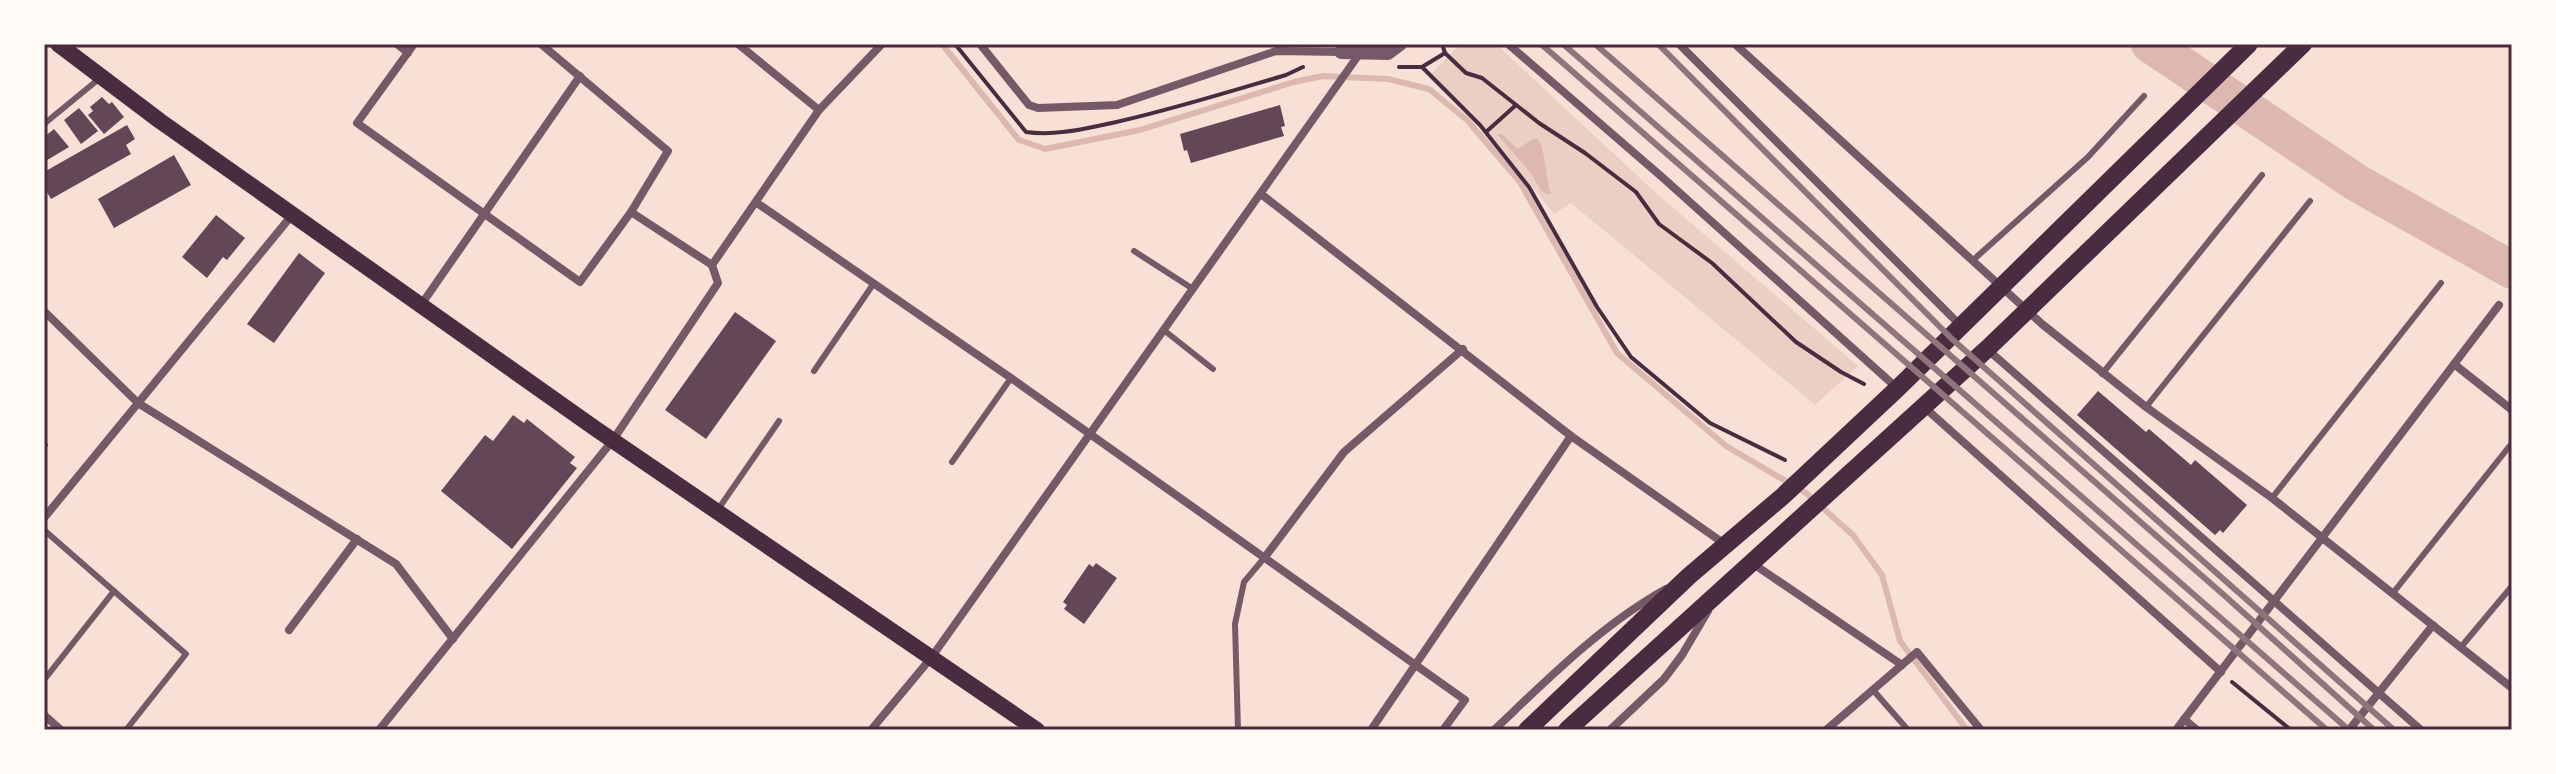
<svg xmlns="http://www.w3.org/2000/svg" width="2556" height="774" viewBox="0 0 2556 774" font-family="'Fira Sans',sans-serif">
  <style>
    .green { fill: #ebcfc5 }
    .water { fill: #dcb8b0 }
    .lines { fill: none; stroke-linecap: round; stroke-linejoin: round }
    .stream { stroke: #dcb8b0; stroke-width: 6 }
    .river { stroke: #dcb8b0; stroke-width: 38 }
    .building { fill: #644757 }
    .path { stroke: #4a2c40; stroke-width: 4 }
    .service { stroke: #755966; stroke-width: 6 }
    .minor { stroke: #755966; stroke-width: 8 }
    .tertiary { stroke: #755966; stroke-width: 14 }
    .secondary { stroke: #4a2c40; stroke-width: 16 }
    .primary { stroke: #4a2c40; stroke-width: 18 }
    .rail { stroke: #8f747c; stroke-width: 6 }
    .neatline { fill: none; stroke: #4a2c40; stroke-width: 3 }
  </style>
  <rect width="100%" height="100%" fill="#f7e1d7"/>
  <!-- green -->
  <path class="green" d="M 1460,44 L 1496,44 L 1657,194 L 1858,366 L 1815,405 L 1571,203 L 1554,214 L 1471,111 L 1428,77 Z"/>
  <!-- water -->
  <path class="water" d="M 1497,134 L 1502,134 L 1518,149 L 1533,139 L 1538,139 C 1546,151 1545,177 1551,193 L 1549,195 L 1541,191 L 1533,176 Z"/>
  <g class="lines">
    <!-- stream -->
    <path class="stream" d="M 942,44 L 1019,140 L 1045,149 L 1140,130 L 1294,82 L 1323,76 L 1388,79 L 1429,89 L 1467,120 L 1520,182 L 1617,353 L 1726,446 L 1806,493 L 1853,535 L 1882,575 L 1900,641 L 1967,730"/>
    <!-- river -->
    <path class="river" d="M 2150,44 L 2357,183 L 2512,270"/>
  </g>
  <!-- building -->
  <g class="building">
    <path d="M 102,97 L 109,104 L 112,102 L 124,117 L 104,134 L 88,115 L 93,111 L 90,107 Z"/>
    <path d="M 1280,105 L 1285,126 L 1281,127 L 1284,136 L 1191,163 L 1187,150 L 1184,151 L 1180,134 Z"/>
    <path d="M 79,108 L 98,131 L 81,144 L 64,120 Z"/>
    <path d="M 127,125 L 135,139 L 126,145 L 131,154 L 51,199 L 44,187 L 44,172 Z"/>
    <path d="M 54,129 L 69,147 L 44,162 L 44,137 Z"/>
    <path d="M 174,155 L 191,185 L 114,228 L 98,199 Z"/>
    <path d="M 216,215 L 245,238 L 227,260 L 223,257 L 207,278 L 182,257 Z"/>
    <path d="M 299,253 L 325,273 L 274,343 L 247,324 Z"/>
    <path d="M 735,312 L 776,341 L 706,439 L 665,410 Z"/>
    <path d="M 2098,391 L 2146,432 L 2149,429 L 2191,465 L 2195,460 L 2247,505 L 2223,533 L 2220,530 L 2215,535 L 2077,415 Z"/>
    <path d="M 513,415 L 524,423 L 527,419 L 575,457 L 570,463 L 577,468 L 512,549 L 441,491 L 485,435 L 493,441 Z"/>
    <path d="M 1096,563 L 1117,578 L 1084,624 L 1064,609 L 1067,605 L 1063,602 L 1089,564 L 1093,567 Z"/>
  </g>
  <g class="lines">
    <!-- path -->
    <g class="path">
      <path d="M 955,44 L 1026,132 C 1056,136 1083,129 1112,123 C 1171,110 1228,92 1286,75 L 1303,67"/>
      <path d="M 1442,44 L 1445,53 L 1466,73 L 1482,78 L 1539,123 L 1585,153 L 1636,192 L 1659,224 L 1712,263 L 1796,342 L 1841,372 L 1864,384"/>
      <path d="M 1399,67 L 1422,67 L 1445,53"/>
      <path d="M 1422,67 L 1480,125 L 1529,187 L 1597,307 L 1631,357 L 1710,423 L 1785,460"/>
      <path d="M 1486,132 L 1516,105"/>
      <path d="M 2232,682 L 2291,730"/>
    </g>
    <!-- service -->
    <g class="service">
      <path d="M 44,124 L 100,78"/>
      <path d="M 1134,251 L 1193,289"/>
      <path d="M 1972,261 L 2088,157 L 2144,96"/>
      <path d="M 1165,331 L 1213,369"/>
      <path d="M 814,371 L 874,283"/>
      <path d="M 2102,374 L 2262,175"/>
      <path d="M 2146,407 L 2310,201"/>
      <path d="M 44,446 L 45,445"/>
      <path d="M 952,462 L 1011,378"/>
      <path d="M 2272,498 L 2441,283"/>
      <path d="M 717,511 L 779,421"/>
      <path d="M 44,530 L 186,654 L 126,730"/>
      <path d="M 2393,593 L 2512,443"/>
      <path d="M 2461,647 L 2512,586"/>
      <path d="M 44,680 L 114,591"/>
      <path d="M 1873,690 L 1908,730"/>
      <path d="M 1238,730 L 1235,624 L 1244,582 L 1265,557"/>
    </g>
    <!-- minor -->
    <g class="minor">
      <path d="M 397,44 L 408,53"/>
      <path d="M 414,44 L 357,123 L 580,282 L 631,212 L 668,151 L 541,44"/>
      <path d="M 738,44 L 819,110"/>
      <path d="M 980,44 L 1029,105 L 1038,108 L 1117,105 L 1276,51 L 1341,52"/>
      <path d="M 1508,44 L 1662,177 L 1897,388"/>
      <path d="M 1679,44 L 1961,326"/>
      <path d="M 1735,44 L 2042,324 L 2146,407 L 2272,498 L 2512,688"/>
      <path d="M 1261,194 L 1571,436 L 1726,545"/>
      <path d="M 757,203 L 1011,378 L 1465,700 L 1443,730"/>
      <path d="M 631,212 L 712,265"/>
      <path d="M 421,305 L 580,76"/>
      <path d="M 44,311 L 138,403 L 396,564 L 453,639"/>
      <path d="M 1987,349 L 2421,730"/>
      <path d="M 2454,364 L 2512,410"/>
      <path d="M 1924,407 L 2221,672"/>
      <path d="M 44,518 L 292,215"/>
      <path d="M 1265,557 L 1344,452 L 1463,349"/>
      <path d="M 1752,563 L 1902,665"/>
      <path d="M 289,630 L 357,539"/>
      <path d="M 44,715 L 61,730"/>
      <path d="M 2184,719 L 2197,730"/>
      <path d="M 379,730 L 613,440 L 718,283 L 712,265 L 819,110 L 882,44"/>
      <path d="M 871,730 L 931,658 L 1360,53"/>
      <path d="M 1371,730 L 1571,436"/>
      <path d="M 1494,730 C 1548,679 1601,625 1666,589"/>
      <path d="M 1610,730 L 1664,679 L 1682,655 L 1708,611"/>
      <path d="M 1826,730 L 1917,652 L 1981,730"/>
      <path d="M 2176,730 L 2499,305"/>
      <path d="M 2349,730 L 2433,625"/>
    </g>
    <!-- tertiary -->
    <path class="tertiary" d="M 1341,52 L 1388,53 L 1400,44"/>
    <!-- secondary -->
    <path class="secondary" d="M 58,44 L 160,121 L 596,429 L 1037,730"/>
    <!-- primary -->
    <g class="primary">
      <path d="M 1527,730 L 1689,576 L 1783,496 L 1898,388 L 2249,44"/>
      <path d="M 1567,730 L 1987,349 L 2303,44"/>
    </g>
    <!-- rail -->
    <g class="rail">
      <path d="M 1541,44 L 2327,730"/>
      <path d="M 1563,44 L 2349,730"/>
      <path d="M 1595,44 L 2225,596 L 2374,730"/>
      <path d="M 1658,44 L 1952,339 L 2394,730"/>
    </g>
  </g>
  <!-- border -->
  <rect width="2556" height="774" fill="none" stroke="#fffaf5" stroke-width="92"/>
  <rect x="46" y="46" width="2464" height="682" class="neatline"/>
</svg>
